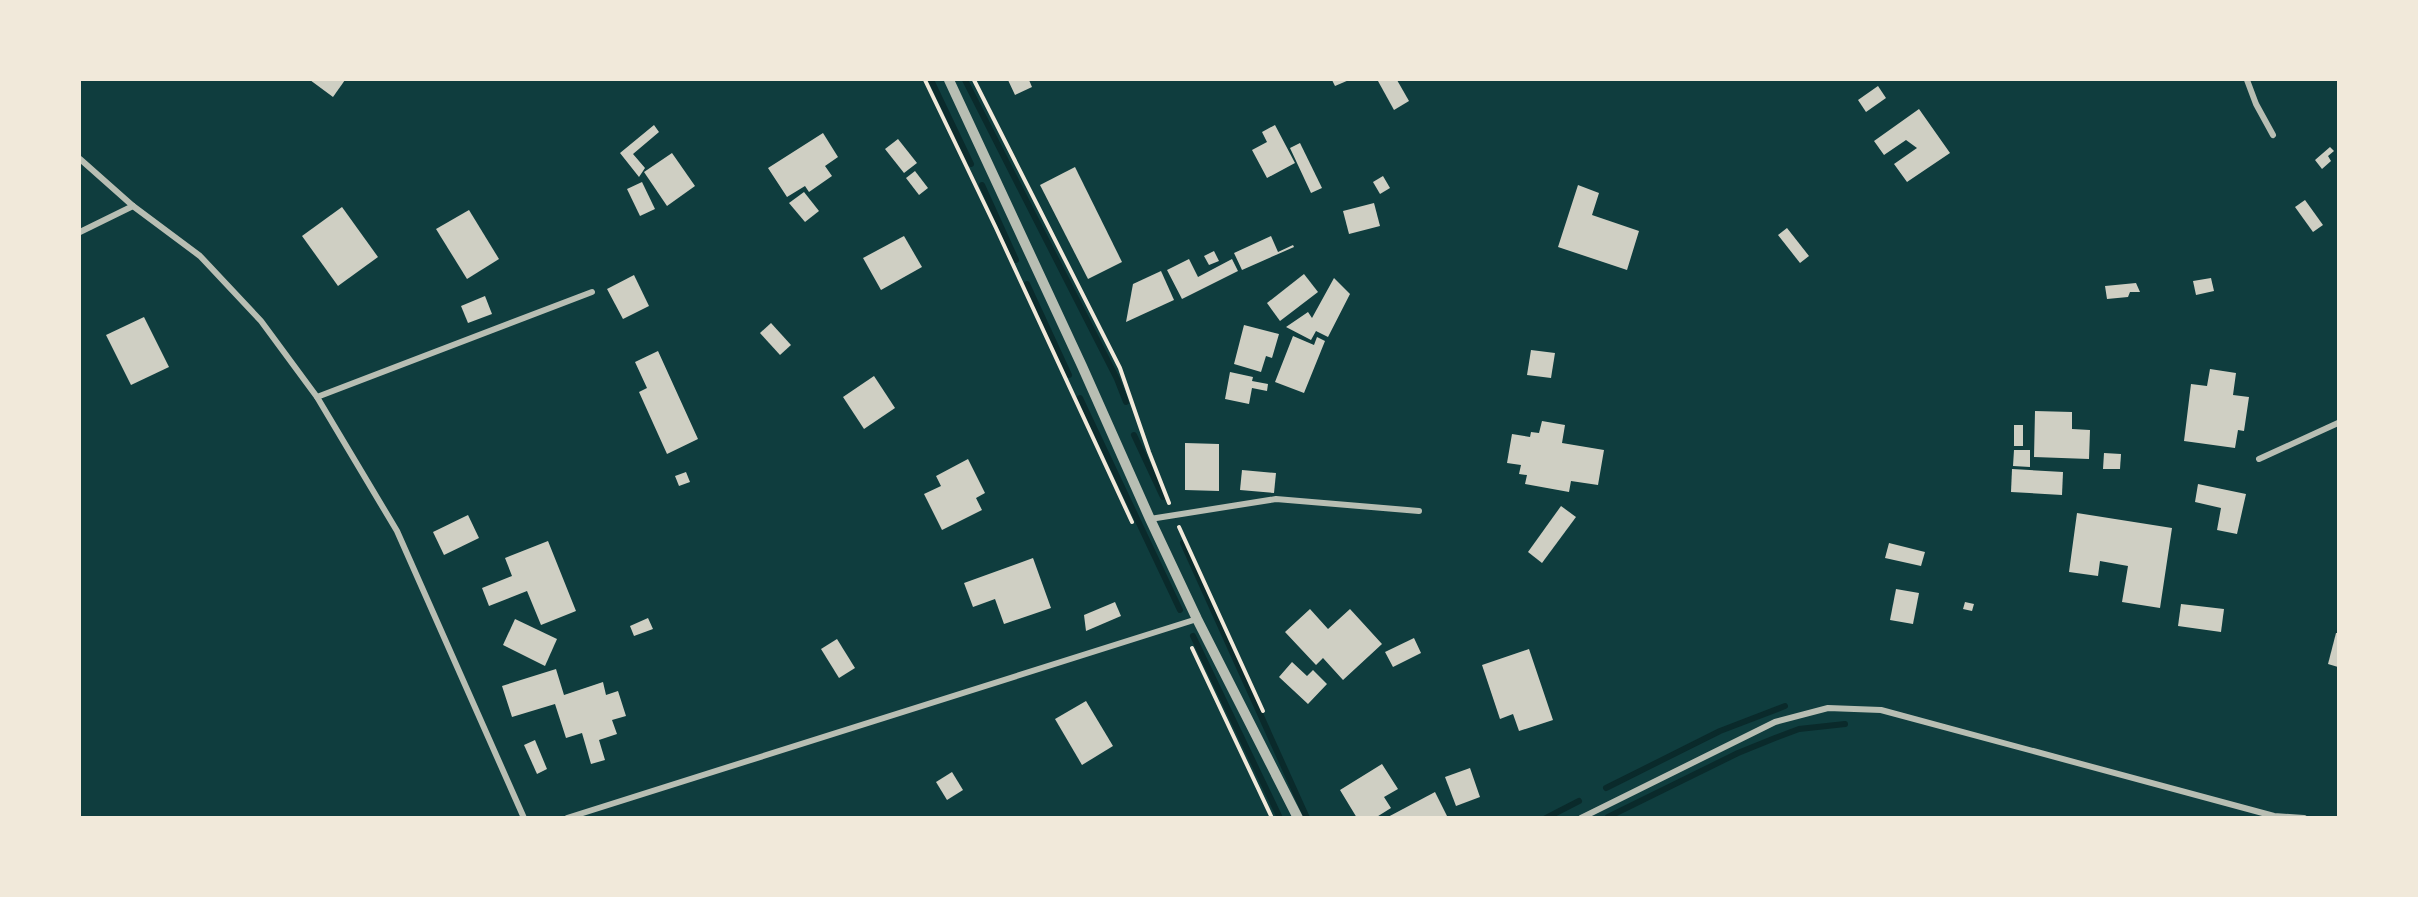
<svg xmlns="http://www.w3.org/2000/svg" width="2418" height="897" viewBox="0 0 2418 897" font-family="'Alegreya Sans',sans-serif">
  <style>
    .lines { fill: none; stroke-linecap: round; stroke-linejoin: round }
    .stream { stroke: #0a2a2b; stroke-width: 6 }
    .building { fill: #cfcfc3 }
    .path { stroke: #f1e9da; stroke-width: 4 }
    .minor { stroke: #b8beb3; stroke-width: 6 }
    .tertiary { stroke: #b8beb3; stroke-width: 10 }
  </style>
  <rect width="100%" height="100%" fill="#0f3d3e"/>
  <g class="lines">
    <!-- stream -->
    <g class="stream">
      <path d="M 931,80 L 971,164"/>
      <path d="M 965,80 L 1117,379 L 1126,402"/>
      <path d="M 982,185 L 1016,260"/>
      <path d="M 1027,284 L 1069,375"/>
      <path d="M 1080,398 L 1180,610"/>
      <path d="M 1134,435 L 1163,497"/>
      <path d="M 1183,543 L 1307,818"/>
      <path d="M 1193,636 L 1280,818"/>
      <path d="M 1606,788 L 1720,731 L 1785,706"/>
      <path d="M 1608,817 L 1738,753 L 1775,738 L 1799,729 L 1845,724"/>
      <path d="M 1546,818 L 1579,801"/>
    </g>
  </g>
  <!-- building -->
  <g class="building">
    <path d="M 310,80 L 345,80 L 333,97 Z"/>
    <path d="M 1008,80 L 1029,80 L 1032,87 L 1015,95 Z"/>
    <path d="M 1332,80 L 1349,80 L 1335,86 Z"/>
    <path d="M 1380,80 L 1397,80 L 1409,101 L 1394,110 L 1378,81 Z"/>
    <path d="M 1878,86 L 1886,98 L 1866,112 L 1858,100 Z"/>
    <path d="M 1919,109 L 1950,153 L 1907,182 L 1894,164 L 1917,148 L 1906,140 L 1884,155 L 1874,141 Z"/>
    <path d="M 654,125 L 659,132 L 633,154 L 645,168 L 639,177 L 620,153 Z"/>
    <path d="M 1275,125 L 1295,163 L 1267,178 L 1252,150 L 1267,142 L 1262,132 Z"/>
    <path d="M 823,133 L 838,157 L 825,166 L 832,176 L 809,192 L 805,186 L 787,197 L 768,168 Z"/>
    <path d="M 898,139 L 917,163 L 904,173 L 885,149 Z"/>
    <path d="M 1300,143 L 1322,188 L 1311,193 L 1290,148 Z"/>
    <path d="M 2330,147 L 2334,151 L 2328,156 L 2331,161 L 2322,169 L 2315,160 Z"/>
    <path d="M 672,153 L 695,186 L 667,206 L 644,172 Z"/>
    <path d="M 1075,167 L 1122,262 L 1088,279 L 1040,185 Z"/>
    <path d="M 915,171 L 928,188 L 919,195 L 906,178 Z"/>
    <path d="M 1383,176 L 1390,188 L 1380,194 L 1373,182 Z"/>
    <path d="M 642,182 L 655,209 L 640,216 L 627,189 Z"/>
    <path d="M 1578,185 L 1599,193 L 1592,215 L 1639,231 L 1627,270 L 1558,247 Z"/>
    <path d="M 804,192 L 819,211 L 805,222 L 789,203 Z"/>
    <path d="M 2305,200 L 2323,225 L 2313,232 L 2295,207 Z"/>
    <path d="M 1374,203 L 1380,226 L 1349,234 L 1343,211 Z"/>
    <path d="M 342,207 L 378,257 L 338,286 L 302,236 Z"/>
    <path d="M 469,210 L 499,259 L 467,279 L 436,229 Z"/>
    <path d="M 1787,228 L 1809,256 L 1800,263 L 1778,235 Z"/>
    <path d="M 904,236 L 922,267 L 881,290 L 863,258 Z"/>
    <path d="M 1271,236 L 1278,252 L 1293,245 L 1294,247 L 1242,270 L 1234,253 Z"/>
    <path d="M 1214,251 L 1219,261 L 1209,265 L 1204,256 Z"/>
    <path d="M 1189,259 L 1198,277 L 1232,259 L 1238,271 L 1182,299 L 1167,270 Z"/>
    <path d="M 1161,271 L 1174,300 L 1126,322 L 1133,284 Z"/>
    <path d="M 1304,274 L 1318,292 L 1280,321 L 1267,303 Z"/>
    <path d="M 634,275 L 649,306 L 623,319 L 607,289 Z"/>
    <path d="M 1334,278 L 1350,294 L 1328,337 L 1316,331 L 1311,340 L 1286,327 L 1308,312 L 1312,318 Z"/>
    <path d="M 2211,278 L 2214,291 L 2196,295 L 2193,281 Z"/>
    <path d="M 2136,283 L 2140,292 L 2130,292 L 2128,297 L 2107,299 L 2105,286 Z"/>
    <path d="M 485,296 L 492,314 L 468,323 L 461,306 Z"/>
    <path d="M 144,317 L 169,367 L 131,385 L 106,335 Z"/>
    <path d="M 771,323 L 791,345 L 780,355 L 760,333 Z"/>
    <path d="M 1244,325 L 1279,334 L 1272,358 L 1266,356 L 1261,372 L 1234,364 Z"/>
    <path d="M 1293,336 L 1314,345 L 1317,337 L 1325,341 L 1304,393 L 1275,382 Z"/>
    <path d="M 1531,350 L 1555,353 L 1551,378 L 1527,375 Z"/>
    <path d="M 658,351 L 698,439 L 667,454 L 639,392 L 647,388 L 635,362 Z"/>
    <path d="M 2210,369 L 2236,373 L 2233,395 L 2249,397 L 2244,431 L 2238,430 L 2235,448 L 2184,441 L 2191,384 L 2207,386 Z"/>
    <path d="M 1230,372 L 1253,377 L 1252,381 L 1268,384 L 1267,391 L 1252,388 L 1249,404 L 1225,399 Z"/>
    <path d="M 874,376 L 895,408 L 864,429 L 843,397 Z"/>
    <path d="M 2035,411 L 2072,412 L 2072,429 L 2090,430 L 2089,459 L 2034,457 Z"/>
    <path d="M 1542,421 L 1565,425 L 1562,443 L 1604,450 L 1598,485 L 1571,481 L 1569,492 L 1525,484 L 1527,475 L 1519,474 L 1521,465 L 1507,463 L 1512,434 L 1530,437 L 1531,432 L 1539,433 Z"/>
    <rect x="2014" y="425" width="9" height="21"/>
    <path d="M 1185,443 L 1219,444 L 1219,491 L 1185,490 Z"/>
    <path d="M 2014,450 L 2030,450 L 2030,467 L 2013,466 Z"/>
    <path d="M 2104,453 L 2121,454 L 2120,469 L 2103,469 Z"/>
    <path d="M 968,459 L 985,493 L 976,498 L 982,510 L 942,530 L 924,494 L 941,486 L 936,476 Z"/>
    <path d="M 2012,469 L 2063,472 L 2062,495 L 2011,492 Z"/>
    <path d="M 1242,470 L 1276,473 L 1274,493 L 1240,490 Z"/>
    <path d="M 686,472 L 690,482 L 679,486 L 675,476 Z"/>
    <path d="M 2198,484 L 2246,494 L 2237,534 L 2217,530 L 2221,508 L 2195,502 Z"/>
    <path d="M 1561,506 L 1576,517 L 1542,563 L 1528,552 Z"/>
    <path d="M 2077,513 L 2172,528 L 2160,608 L 2122,602 L 2128,566 L 2100,561 L 2098,576 L 2069,572 Z"/>
    <path d="M 468,515 L 479,538 L 444,555 L 433,532 Z"/>
    <path d="M 548,541 L 576,611 L 541,625 L 527,591 L 489,606 L 482,588 L 512,576 L 505,558 Z"/>
    <path d="M 1889,543 L 1925,552 L 1921,566 L 1885,558 Z"/>
    <path d="M 1033,558 L 1051,608 L 1004,624 L 995,599 L 973,607 L 964,583 Z"/>
    <path d="M 1896,589 L 1919,593 L 1913,624 L 1890,620 Z"/>
    <path d="M 1115,602 L 1121,616 L 1086,631 L 1084,615 Z"/>
    <path d="M 1965,602 L 1974,604 L 1972,611 L 1963,609 Z"/>
    <path d="M 2181,604 L 2224,609 L 2221,632 L 2178,626 Z"/>
    <path d="M 1310,609 L 1328,629 L 1350,609 L 1382,644 L 1343,680 L 1323,658 L 1316,665 L 1285,632 Z"/>
    <path d="M 648,618 L 653,629 L 634,636 L 630,626 Z"/>
    <path d="M 515,619 L 557,639 L 545,666 L 503,645 Z"/>
    <path d="M 2336,633 L 2338,633 L 2338,667 L 2328,664 Z"/>
    <path d="M 1414,638 L 1421,653 L 1393,667 L 1385,652 Z"/>
    <path d="M 837,639 L 855,668 L 839,678 L 821,649 Z"/>
    <path d="M 1529,649 L 1553,720 L 1519,731 L 1513,714 L 1500,719 L 1482,665 Z"/>
    <path d="M 1292,662 L 1307,676 L 1313,670 L 1327,684 L 1308,704 L 1279,677 Z"/>
    <path d="M 556,669 L 564,695 L 603,682 L 606,695 L 618,691 L 626,716 L 612,720 L 617,734 L 599,740 L 605,760 L 591,764 L 582,733 L 566,738 L 555,704 L 512,717 L 502,686 Z"/>
    <path d="M 1086,701 L 1113,746 L 1082,765 L 1055,719 Z"/>
    <path d="M 535,740 L 547,769 L 537,774 L 524,745 Z"/>
    <path d="M 1382,764 L 1398,789 L 1384,797 L 1391,808 L 1375,818 L 1357,818 L 1340,790 Z"/>
    <path d="M 1470,768 L 1480,797 L 1456,806 L 1445,777 Z"/>
    <path d="M 952,772 L 963,790 L 947,800 L 936,782 Z"/>
    <path d="M 1435,792 L 1448,818 L 1386,818 Z"/>
  </g>
  <g class="lines">
    <!-- path -->
    <g class="path">
      <path d="M 925,80 L 996,228 L 1132,522"/>
      <path d="M 974,80 L 1120,368 L 1149,452 L 1169,503"/>
      <path d="M 1179,527 L 1263,711"/>
      <path d="M 1192,648 L 1272,818"/>
    </g>
    <!-- minor -->
    <g class="minor">
      <path d="M 2247,80 L 2256,104 L 2273,135"/>
      <path d="M 80,159 L 133,206 L 200,256 L 261,321 L 317,397 L 397,531 L 524,818"/>
      <path d="M 80,232 L 133,206"/>
      <path d="M 317,397 L 592,292"/>
      <path d="M 2259,459 L 2338,423"/>
      <path d="M 1150,519 L 1276,499 L 1419,511"/>
      <path d="M 567,818 L 1197,619"/>
      <path d="M 1581,818 L 1775,722 L 1828,708 L 1881,710 L 2274,816 L 2304,818"/>
    </g>
    <!-- tertiary -->
    <path class="tertiary" d="M 949,80 L 1082,366 L 1150,519 L 1197,619 L 1298,818"/>
  </g>
  <!-- border -->
  <rect width="2418" height="897" fill="none" stroke="#f1e9da" stroke-width="162"/>
</svg>
